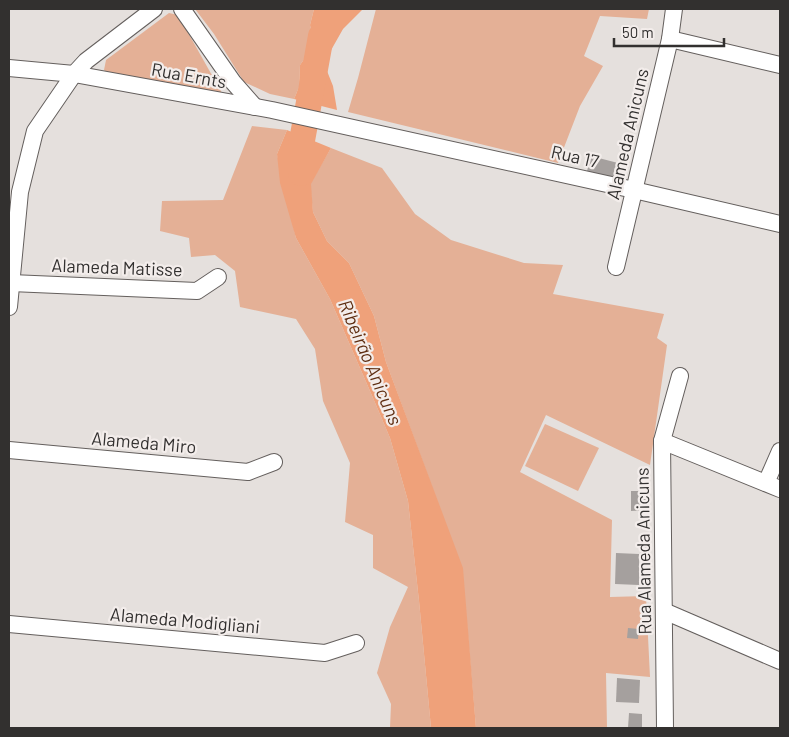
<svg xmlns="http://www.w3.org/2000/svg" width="789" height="737" viewBox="0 0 789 737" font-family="Barlow,sans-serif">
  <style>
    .green { fill: #e4b096 }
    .water { fill: #efa17a }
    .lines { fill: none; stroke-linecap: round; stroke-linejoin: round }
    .river { stroke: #efa17a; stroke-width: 26 }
    .building { fill: #a5a09e }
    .minor-casing { stroke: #645f5d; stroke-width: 18 }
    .minor { stroke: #fff; stroke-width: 16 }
    .labels { text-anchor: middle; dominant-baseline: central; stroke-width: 4.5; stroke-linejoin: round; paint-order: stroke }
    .street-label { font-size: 18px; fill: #32302f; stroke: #f3edeb }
    .water-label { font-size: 19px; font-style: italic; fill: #5f2e12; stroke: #f3edeb }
  </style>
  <rect width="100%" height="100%" fill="#e5e0dd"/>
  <!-- green -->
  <g class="green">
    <path d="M 195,9 L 314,9 L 310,25 L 314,45 L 300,65 L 299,87 L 294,99 L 270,94 L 244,82 L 214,34 Z"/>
    <path d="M 376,9 L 649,9 L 647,19 L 600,16 L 584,56 L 603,66 L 580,106 L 558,163 L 348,112 L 358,78 Z"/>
    <path d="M 169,13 L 178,15 L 222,93 L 111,77 L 104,70 L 106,60 Z"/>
    <path d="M 252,126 L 287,130 L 277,154 L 296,238 L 330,299 L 373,398 L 390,438 L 408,501 L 419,601 L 431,728 L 390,728 L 391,704 L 377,673 L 390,627 L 408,587 L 373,568 L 373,535 L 345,522 L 350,463 L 323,401 L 315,349 L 296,319 L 240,307 L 235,271 L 215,255 L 191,257 L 189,238 L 160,231 L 162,201 L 223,200 Z"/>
    <path d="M 331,148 L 382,168 L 415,214 L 451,240 L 524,263 L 563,265 L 553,294 L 664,314 L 657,338 L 667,345 L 650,465 L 546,415 L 520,472 L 612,520 L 610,597 L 646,596 L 650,677 L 606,673 L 607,728 L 476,728 L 462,568 L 386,362 L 374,316 L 349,263 L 327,241 L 313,212 L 310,184 Z"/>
    <path d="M 545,424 L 599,448 L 578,491 L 525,466 Z"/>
  </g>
  <!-- water -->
  <g class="water">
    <path d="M 314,9 L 363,9 L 343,29 L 330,52 L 327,71 L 333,86 L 337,110 L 294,99 L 299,87 L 300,65 L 314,45 L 310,25 Z"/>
    <path d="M 287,130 L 331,148 L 311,184 L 313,212 L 327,241 L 349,263 L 374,316 L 386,362 L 463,568 L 476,728 L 431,728 L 419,601 L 408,501 L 390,438 L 373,398 L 330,299 L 296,238 L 280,183 L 277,154 Z"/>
  </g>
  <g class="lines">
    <!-- river -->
    <path class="river" d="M 301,173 L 301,146 L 321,36 L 341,9"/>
  </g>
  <!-- building -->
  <g class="building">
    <path d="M 591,156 L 618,163 L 613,182 L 586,175 Z"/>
    <path d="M 631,491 L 647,491 L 648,510 L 631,511 Z"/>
    <path d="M 640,540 L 647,540 L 647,556 L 641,557 Z"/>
    <path d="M 616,553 L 639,554 L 639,585 L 615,584 Z"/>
    <path d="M 628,628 L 639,629 L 638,639 L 627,638 Z"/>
    <path d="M 617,678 L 640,680 L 639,703 L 616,702 Z"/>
    <path d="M 629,713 L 642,714 L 642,728 L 628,728 Z"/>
  </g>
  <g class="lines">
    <defs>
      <g id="minor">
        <path d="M 182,9 L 233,82 L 255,107"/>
        <path d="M 670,39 L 780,65"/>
        <path d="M 9,68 L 74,74 L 272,110 L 634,190 L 780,224"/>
        <path d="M 616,267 L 670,39 L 674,9"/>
        <path d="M 11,283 L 197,291 L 218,277"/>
        <path d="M 9,307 L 20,192 L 35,131 L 74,74 L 86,61 L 154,9"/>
        <path d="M 662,441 L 780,489"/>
        <path d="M 9,450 L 248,472 L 274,462"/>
        <path d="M 766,483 L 780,451"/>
        <path d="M 664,611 L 780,661"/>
        <path d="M 9,624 L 325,653 L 356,643"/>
        <path d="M 665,728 L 662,441 L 680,376"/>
      </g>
    </defs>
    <!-- minor casing -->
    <use href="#minor" class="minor-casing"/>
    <!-- minor -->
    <use href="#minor" class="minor"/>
  </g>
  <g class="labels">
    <!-- street labels -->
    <g class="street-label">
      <text transform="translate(189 75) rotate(10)">Rua Ernts</text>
      <text transform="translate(627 134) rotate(-77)">Alameda Anicuns</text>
      <text transform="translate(575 156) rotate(13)">Rua 17</text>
      <text transform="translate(117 267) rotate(2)">Alameda Matisse</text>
      <text transform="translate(144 442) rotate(5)">Alameda Miro</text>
      <text transform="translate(643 551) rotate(-91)">Rua Alameda Anicuns</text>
      <text transform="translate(185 620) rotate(5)">Alameda Modigliani</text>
    </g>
    <!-- water labels -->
    <g class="water-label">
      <text transform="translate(371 362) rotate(67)">Ribeirão Anicuns</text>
    </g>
  </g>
  <!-- border -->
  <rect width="789" height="737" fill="none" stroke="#32302f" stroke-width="20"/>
  <!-- scale -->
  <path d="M614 38v8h110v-8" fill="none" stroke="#32302f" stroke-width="2.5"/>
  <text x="622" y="38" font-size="15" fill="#32302f" stroke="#f3edeb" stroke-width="4" paint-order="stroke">50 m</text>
</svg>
